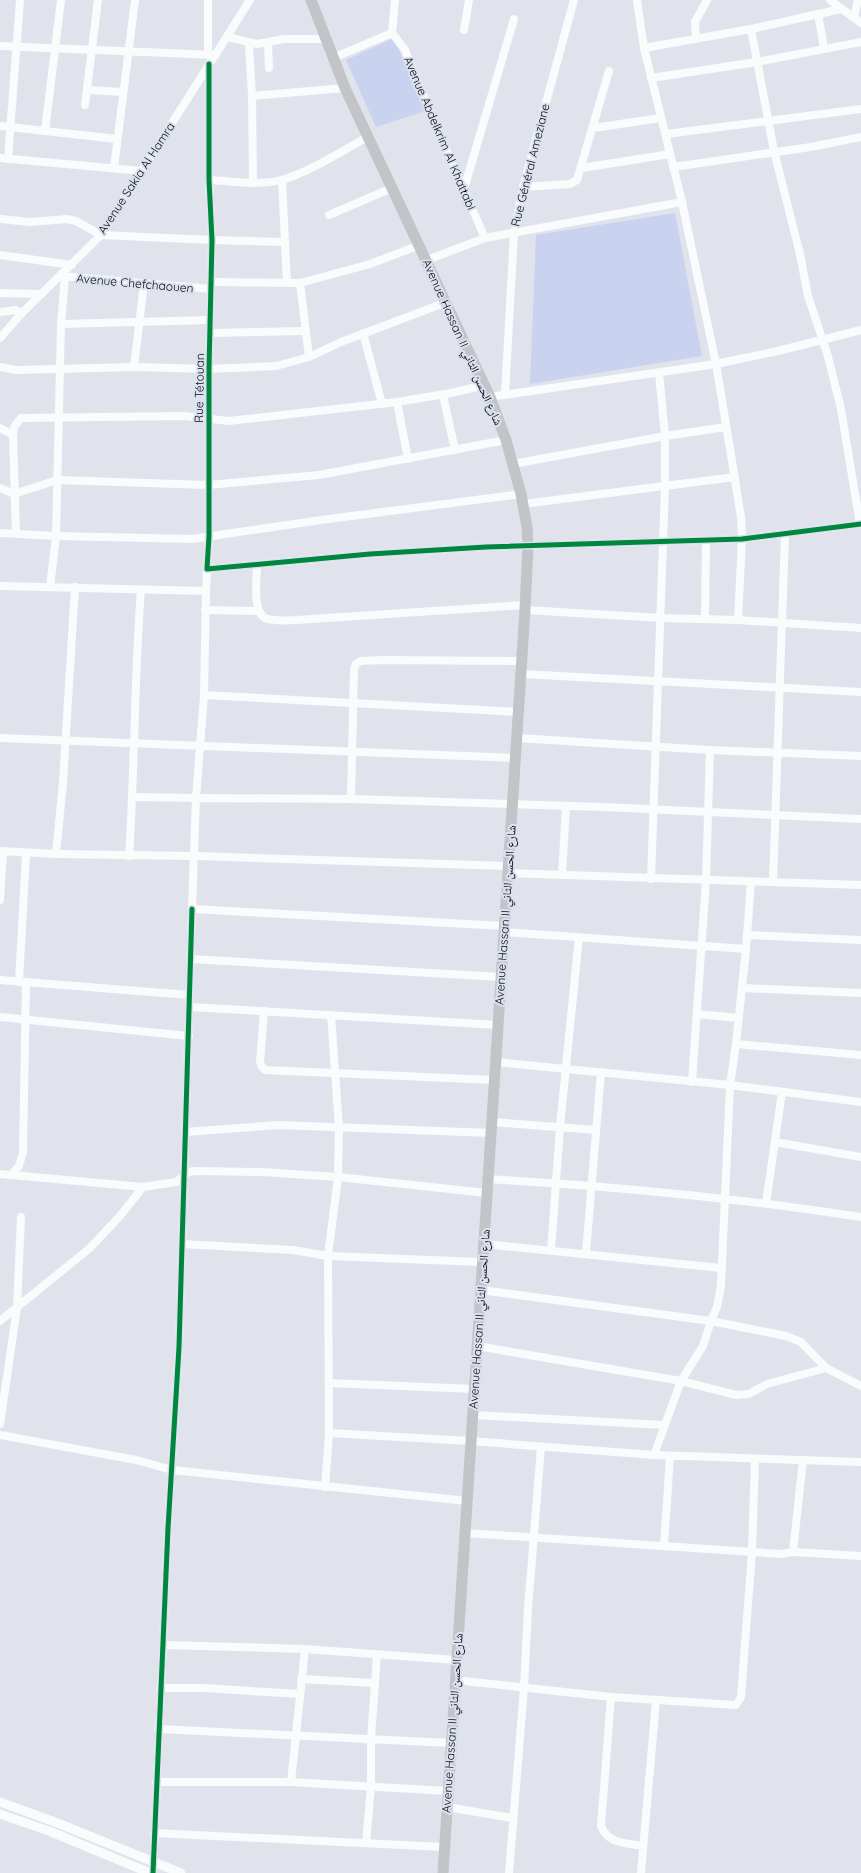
<svg xmlns="http://www.w3.org/2000/svg" width="861" height="1873" viewBox="0 0 861 1873" font-family="Quicksand,'Noto Naskh Arabic',sans-serif">
  <style>
    .green { fill: #c9d3ef }
    .lines { fill: none; stroke-linecap: round; stroke-linejoin: round }
    .minor { stroke: #fafbfc; stroke-width: 8 }
    .tertiary { stroke: #fafbfc; stroke-width: 9 }
    .primary { stroke: #c2c4c8; stroke-width: 11 }
    .cycleway-casing { stroke: #dce1ef; stroke-width: 8 }
    .cycleway { stroke: #00873e; stroke-width: 5 }
    .labels { text-anchor: middle; dominant-baseline: central; stroke-width: 4; stroke-linejoin: round; paint-order: stroke }
    .street-label { font-size: 12px; fill: #0a0c10; stroke: #dce1ef }
  </style>
  <rect width="100%" height="100%" fill="#e0e3eb"/>
  <!-- green -->
  <g class="green">
    <path d="M 394,38 L 426,111 L 376,127 L 346,60 Z"/>
    <path d="M 675,213 L 702,356 L 530,384 L 536,235 Z"/>
  </g>
  <g class="lines">
    <!-- minor -->
    <g class="minor">
      <path d="M 208,0 L 208,55"/>
      <path d="M 395,0 L 392,33 L 405,50 L 432,117 L 485,238"/>
      <path d="M 637,0 L 644,48 L 682,202 L 716,364 L 731,455 L 741,517 L 742,539 L 738,620"/>
      <path d="M 830,0 L 861,23"/>
      <path d="M 818,14 L 824,48"/>
      <path d="M 854,17 L 858,0"/>
      <path d="M 751,29 L 774,151 L 800,254 L 808,296 L 827,353 L 841,409 L 860,524"/>
      <path d="M 464,30 L 469,0"/>
      <path d="M 228,37 L 257,44 L 284,39 L 326,39"/>
      <path d="M 696,38 L 695,22 L 707,0"/>
      <path d="M 249,43 L 252,96 L 253,182"/>
      <path d="M 268,43 L 269,68"/>
      <path d="M 0,46 L 215,55"/>
      <path d="M 644,48 L 751,29 L 841,9"/>
      <path d="M 333,58 L 392,33"/>
      <path d="M 209,64 L 209,180 L 212,240 L 209,369 L 209,536 L 207,569 L 370,554 L 486,547 L 742,539 L 861,524"/>
      <path d="M 651,78 L 757,62 L 861,42"/>
      <path d="M 87,90 L 123,92"/>
      <path d="M 252,96 L 345,88"/>
      <path d="M 85,105 L 98,0"/>
      <path d="M 0,126 L 117,139"/>
      <path d="M 593,128 L 661,118"/>
      <path d="M 45,131 L 61,0"/>
      <path d="M 666,134 L 861,109"/>
      <path d="M 0,158 L 142,171"/>
      <path d="M 8,159 L 20,0"/>
      <path d="M 673,167 L 811,147 L 861,137"/>
      <path d="M 114,168 L 135,0"/>
      <path d="M 582,168 L 670,154"/>
      <path d="M 209,180 C 232,181 259,186 281,180 C 308,173 343,150 368,137"/>
      <path d="M 282,180 L 287,283"/>
      <path d="M 523,187 L 570,184 L 577,180 L 609,71"/>
      <path d="M 464,189 L 514,19"/>
      <path d="M 329,215 L 392,188"/>
      <path d="M 0,219 L 30,222 L 67,219 L 76,221 L 101,235 L 212,240 L 285,242"/>
      <path d="M 0,255 L 72,265"/>
      <path d="M 427,260 L 485,238 L 682,202"/>
      <path d="M 61,276 L 211,289"/>
      <path d="M 65,276 L 61,324 L 56,536 L 192,539 L 321,520 L 521,494"/>
      <path d="M 211,282 L 300,283 L 370,264 L 420,245"/>
      <path d="M 300,283 L 309,357"/>
      <path d="M 0,293 L 41,294"/>
      <path d="M 0,312 L 16,310 L 22,313"/>
      <path d="M 61,324 L 210,320"/>
      <path d="M 210,333 L 306,331"/>
      <path d="M 363,333 L 382,404"/>
      <path d="M 0,338 L 22,313 L 101,235 L 250,0"/>
      <path d="M 0,367 L 16,370 L 134,367 L 209,369 L 276,366 L 309,357 L 341,342 L 447,302"/>
      <path d="M 134,367 L 144,283"/>
      <path d="M 505,394 L 514,234 L 523,187 L 574,0"/>
      <path d="M 443,395 L 455,450"/>
      <path d="M 490,397 L 716,364 L 778,351 L 861,330"/>
      <path d="M 397,402 L 408,459"/>
      <path d="M 0,428 L 13,435"/>
      <path d="M 513,464 L 665,436 L 726,427"/>
      <path d="M 0,488 L 14,494 L 57,480 L 208,485 L 319,475 L 506,440"/>
      <path d="M 523,504 L 735,477"/>
      <path d="M 0,533 L 56,536 L 50,587"/>
      <path d="M 16,533 L 13,435 L 14,427 L 21,418 L 184,416 L 229,421 L 397,402 L 451,393 L 485,385"/>
      <path d="M 257,565 C 257,578 252,611 265,618 C 274,622 288,620 297,620 L 525,605"/>
      <path d="M 0,586 L 206,591 L 204,695 L 196,798 L 133,797"/>
      <path d="M 206,591 L 207,569"/>
      <path d="M 205,610 L 258,611"/>
      <path d="M 525,610 L 661,618 L 738,620 L 861,628"/>
      <path d="M 705,619 L 706,540"/>
      <path d="M 522,661 L 384,660 L 361,661 L 356,664 L 354,669 L 351,799 L 603,807 L 861,819"/>
      <path d="M 521,674 L 861,692"/>
      <path d="M 204,695 L 518,712"/>
      <path d="M 0,738 L 515,758"/>
      <path d="M 517,738 L 710,750 L 861,756"/>
      <path d="M 351,799 L 196,798 L 192,909 L 504,926"/>
      <path d="M 0,851 L 56,854 L 63,782 L 75,587"/>
      <path d="M 56,854 L 195,856 L 508,866"/>
      <path d="M 129,856 C 135,767 134,678 141,590"/>
      <path d="M 508,873 L 861,885"/>
      <path d="M 562,875 L 566,806"/>
      <path d="M 651,879 L 665,485 L 665,436 L 659,373"/>
      <path d="M 773,882 L 785,534"/>
      <path d="M 0,900 L 3,851"/>
      <path d="M 504,932 L 746,949 L 736,1044 L 730,1085 L 721,1286 L 717,1307 L 711,1321 L 786,1336 L 801,1342 L 826,1368 L 861,1386"/>
      <path d="M 747,935 L 861,940"/>
      <path d="M 746,949 L 751,882"/>
      <path d="M 191,959 L 501,977"/>
      <path d="M 0,980 L 189,995"/>
      <path d="M 19,982 L 26,853"/>
      <path d="M 743,988 L 861,993"/>
      <path d="M 190,1007 L 498,1025"/>
      <path d="M 264,1011 L 260,1062 L 262,1067 L 265,1070 L 494,1080"/>
      <path d="M 697,1014 L 739,1018"/>
      <path d="M 0,1017 L 189,1036"/>
      <path d="M 736,1044 L 861,1055"/>
      <path d="M 496,1062 L 730,1085 L 861,1102"/>
      <path d="M 692,1082 L 706,880 L 710,750"/>
      <path d="M 492,1122 L 596,1130"/>
      <path d="M 186,1132 L 278,1125 L 491,1133"/>
      <path d="M 775,1142 L 861,1157"/>
      <path d="M 0,1174 L 143,1187 L 176,1182 L 189,1172 L 194,1171 L 262,1172 L 338,1177 L 487,1193"/>
      <path d="M 11,1175 L 19,1166 L 23,1152 L 26,982"/>
      <path d="M 488,1179 C 613,1186 737,1198 861,1217"/>
      <path d="M 766,1203 L 782,1092"/>
      <path d="M 182,1244 L 293,1250 L 328,1256 L 482,1262"/>
      <path d="M 484,1244 L 721,1268"/>
      <path d="M 551,1250 L 560,1127 L 579,937"/>
      <path d="M 586,1253 L 601,1072"/>
      <path d="M 481,1290 L 711,1321 L 703,1346 L 681,1381 L 654,1455"/>
      <path d="M 0,1321 L 90,1248 L 120,1216 L 143,1187"/>
      <path d="M 477,1346 L 681,1381 L 736,1395 L 749,1394 L 767,1384 L 826,1368"/>
      <path d="M 329,1383 L 474,1389"/>
      <path d="M 473,1415 L 665,1425"/>
      <path d="M 0,1424 L 17,1308 L 21,1217"/>
      <path d="M 329,1433 L 328,1256 L 338,1177 L 339,1127 L 331,1015"/>
      <path d="M 0,1435 L 136,1460 L 172,1470 L 467,1501"/>
      <path d="M 325,1487 L 329,1433 L 470,1441 L 654,1455 L 861,1462"/>
      <path d="M 465,1533 L 782,1554 L 793,1552 L 861,1556"/>
      <path d="M 664,1546 L 670,1456"/>
      <path d="M 793,1552 L 803,1460"/>
      <path d="M 163,1645 L 305,1649 L 456,1660"/>
      <path d="M 301,1679 L 375,1683"/>
      <path d="M 455,1680 L 611,1697 L 736,1705 L 741,1697 L 752,1552 L 755,1459"/>
      <path d="M 160,1688 L 203,1688 L 300,1694"/>
      <path d="M 611,1697 L 601,1826 C 608,1844 626,1843 643,1846"/>
      <path d="M 158,1729 L 451,1743"/>
      <path d="M 156,1782 L 291,1782 L 448,1791"/>
      <path d="M 291,1782 L 305,1649"/>
      <path d="M 447,1807 L 512,1818"/>
      <path d="M 154,1833 L 444,1847"/>
      <path d="M 366,1843 L 371,1787 L 371,1739 L 377,1655"/>
      <path d="M 153,1873 L 168,1528 L 179,1347 L 192,909"/>
      <path d="M 509,1873 L 524,1688 L 528,1609 L 541,1447"/>
      <path d="M 641,1873 L 656,1700"/>
    </g>
    <!-- tertiary -->
    <g class="tertiary">
      <path d="M 0,1802 L 55,1822 L 181,1873"/>
      <path d="M 0,1814 L 49,1831 L 150,1873"/>
    </g>
    <!-- primary -->
    <path class="primary" d="M 311,0 L 345,88 L 490,397 L 506,440 L 521,494 L 527,527 L 528,546 L 525,610 L 443,1873"/>
    <defs>
      <g id="cycleway">
        <path d="M 209,64 L 209,180 L 212,240 L 209,369 L 209,536 L 207,569 L 370,554 L 486,547 L 742,539 L 861,524"/>
        <path d="M 153,1873 L 168,1528 L 179,1347 L 192,909"/>
      </g>
    </defs>
    <!-- cycleway casing -->
    <use href="#cycleway" class="cycleway-casing"/>
    <!-- cycleway -->
    <use href="#cycleway" class="cycleway"/>
  </g>
  <g class="labels">
    <!-- street labels -->
    <g class="street-label">
      <text transform="translate(440 133) rotate(67)">Avenue Abdelkrim Al Khattabi</text>
      <text transform="translate(530 165) rotate(-76)">Rue Général Ameziane</text>
      <text transform="translate(136 178) rotate(-57)">Avenue Sakia Al Hamra</text>
      <text transform="translate(135 283) rotate(5)">Avenue Chefchaouen</text>
      <text transform="translate(463 342) rotate(66)">Avenue Hassan II شارع الحسن الثاني</text>
      <text transform="translate(199 388) rotate(-89)">Rue Tétouan</text>
      <text transform="translate(505 915) rotate(-86)">Avenue Hassan II شارع الحسن الثاني</text>
      <text transform="translate(479 1319) rotate(-86)">Avenue Hassan II شارع الحسن الثاني</text>
      <text transform="translate(452 1723) rotate(-86)">Avenue Hassan II شارع الحسن الثاني</text>
    </g>
  </g>
</svg>
